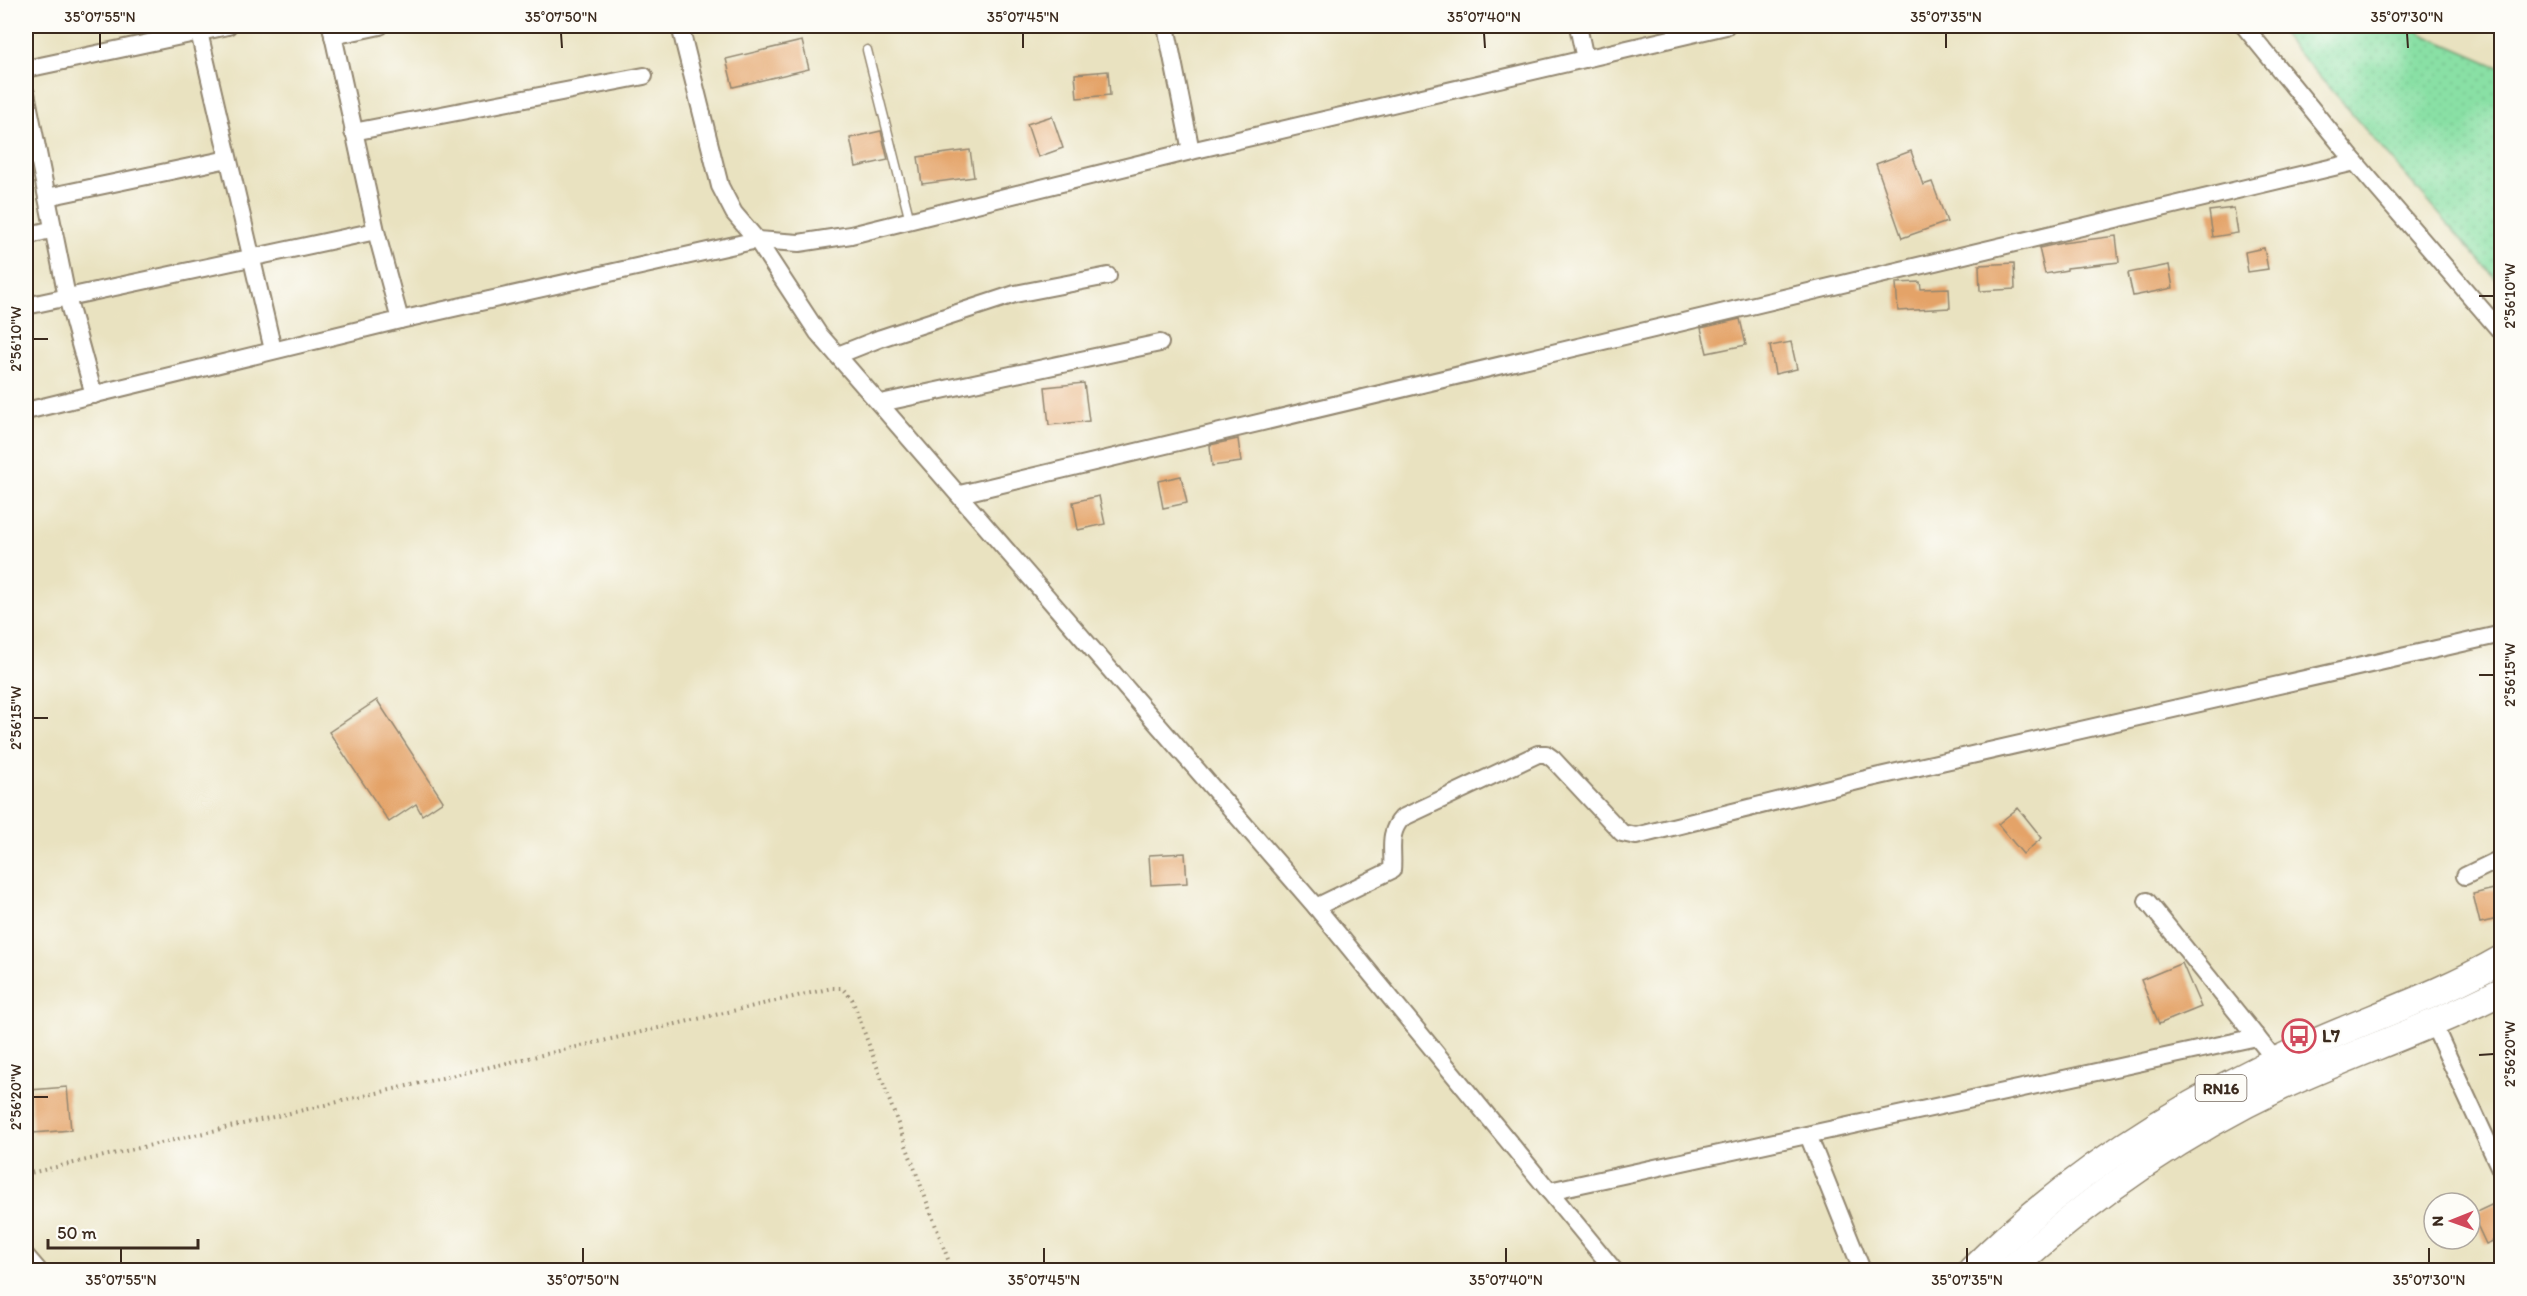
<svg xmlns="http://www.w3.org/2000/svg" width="2527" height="1296" viewBox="0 0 2527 1296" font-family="Itim,sans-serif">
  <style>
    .grass { fill: url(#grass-dots); stroke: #628562; stroke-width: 1.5 }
    .building { fill: #e4a367 }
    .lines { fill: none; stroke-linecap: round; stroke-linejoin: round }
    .service-casing { stroke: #92866f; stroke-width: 11 }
    .minor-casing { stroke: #92866f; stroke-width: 20 }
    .trunk-casing { stroke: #92866f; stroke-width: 30 }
    .path { stroke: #92866f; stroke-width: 4; stroke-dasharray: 1.5 4.5; stroke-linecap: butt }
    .service { stroke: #fff; stroke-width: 8 }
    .minor { stroke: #fff; stroke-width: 16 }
    .trunk { stroke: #fff; stroke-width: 27 }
    .ticks { fill: none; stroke: #3b2a1e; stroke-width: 2 }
    .labels { text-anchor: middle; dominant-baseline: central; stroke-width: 4.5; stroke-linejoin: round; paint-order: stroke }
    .shield { fill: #fdfcf7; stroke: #75695f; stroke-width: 1.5 }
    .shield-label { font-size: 16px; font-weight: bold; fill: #3b2a1e }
    .poi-label { font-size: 18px; font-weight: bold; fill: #3b2a1e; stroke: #fdfcf7; text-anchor: start }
    .neatline { fill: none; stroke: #3b2a1e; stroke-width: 2 }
    .ticks-label { font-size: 15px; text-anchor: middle; fill: #3b2a1e }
  </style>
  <defs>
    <pattern id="grass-dots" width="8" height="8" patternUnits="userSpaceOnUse" patternTransform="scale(1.5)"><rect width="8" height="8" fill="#89e0a5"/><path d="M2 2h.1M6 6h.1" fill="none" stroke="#77c08e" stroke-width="1.8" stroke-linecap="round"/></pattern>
  </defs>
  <rect width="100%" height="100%" fill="#fdfcf7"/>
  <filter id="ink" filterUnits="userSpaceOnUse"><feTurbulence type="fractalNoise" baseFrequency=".0167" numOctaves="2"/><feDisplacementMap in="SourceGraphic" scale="12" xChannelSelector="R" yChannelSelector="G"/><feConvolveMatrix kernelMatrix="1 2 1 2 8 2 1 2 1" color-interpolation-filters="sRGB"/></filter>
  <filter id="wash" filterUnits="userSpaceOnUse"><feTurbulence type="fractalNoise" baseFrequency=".008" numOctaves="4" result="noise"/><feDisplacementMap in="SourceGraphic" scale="24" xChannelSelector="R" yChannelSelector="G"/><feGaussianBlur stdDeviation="1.35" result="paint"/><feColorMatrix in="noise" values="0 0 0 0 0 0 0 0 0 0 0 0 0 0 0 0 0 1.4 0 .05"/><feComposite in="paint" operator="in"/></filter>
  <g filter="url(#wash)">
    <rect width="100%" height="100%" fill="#e9e2c0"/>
    <!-- grass -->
    <path class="grass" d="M 2275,26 L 2413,26 L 2422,34 L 2501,68 L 2501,285 Z"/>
    <g id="blocks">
      <!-- building -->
      <g class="building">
        <path d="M 802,41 L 809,69 L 733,87 L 726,59 Z"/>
        <path d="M 1108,71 L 1110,95 L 1077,98 L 1075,74 Z"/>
        <path d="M 1052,116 L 1063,148 L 1038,157 L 1027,124 Z"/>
        <path d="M 881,131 L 888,160 L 856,167 L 850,138 Z"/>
        <path d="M 970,150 L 974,177 L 922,184 L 918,157 Z"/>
        <path d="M 1911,151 L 1923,185 L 1932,182 L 1947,222 L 1902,238 L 1876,164 Z"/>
        <path d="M 2234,208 L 2238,233 L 2213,237 L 2209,211 Z"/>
        <path d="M 2116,236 L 2119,262 L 2067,268 L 2067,270 L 2045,274 L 2039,248 L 2062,243 Z"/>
        <path d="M 2264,248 L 2268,269 L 2248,272 L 2245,252 Z"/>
        <path d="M 2014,263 L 2015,289 L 1980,291 L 1979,265 Z"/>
        <path d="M 2169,265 L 2173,288 L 2133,296 L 2128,273 Z"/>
        <path d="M 1920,282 L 1921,289 L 1949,288 L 1950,308 L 1898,311 L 1896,283 Z"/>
        <path d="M 1740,319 L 1746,345 L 1707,353 L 1701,328 Z"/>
        <path d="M 1791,342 L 1797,369 L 1775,374 L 1770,346 Z"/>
        <path d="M 1084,383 L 1089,421 L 1049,425 L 1045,387 Z"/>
        <path d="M 1238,439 L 1241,462 L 1212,466 L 1210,445 Z"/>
        <path d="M 1181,476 L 1187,503 L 1163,508 L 1158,481 Z"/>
        <path d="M 1099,496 L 1105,524 L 1078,530 L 1073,502 Z"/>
        <path d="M 377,700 L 443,801 L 422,815 L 416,804 L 389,822 L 329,732 Z"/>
        <path d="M 2018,808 L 2042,838 L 2023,854 L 1998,824 Z"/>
        <path d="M 1185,853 L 1187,883 L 1151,885 L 1149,855 Z"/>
        <path d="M 2502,887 L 2502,918 L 2480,923 L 2473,894 Z"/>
        <path d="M 2182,963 L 2201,1007 L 2159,1024 L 2141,980 Z"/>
        <path d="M 67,1087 L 71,1130 L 33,1133 L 30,1090 Z"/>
        <path d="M 2502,1200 L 2502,1237 L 2486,1244 L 2472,1214 Z"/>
      </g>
    </g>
  </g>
  <g filter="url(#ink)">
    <use href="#blocks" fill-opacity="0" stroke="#92866f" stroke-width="1.5"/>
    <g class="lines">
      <defs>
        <path id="service" d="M 867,50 L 910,221"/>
        <g id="minor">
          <path d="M 331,26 L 376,231 L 400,320"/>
          <path d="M 680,26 L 720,186 L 734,213 L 757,240 L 818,333 L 1316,907 L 1614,1270"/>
          <path d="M 1166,26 L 1191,151"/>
          <path d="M 1578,26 L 1585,59"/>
          <path d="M 2244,26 L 2355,162 L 2502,333"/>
          <path d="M 199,32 L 273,350"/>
          <path d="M 333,36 L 380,26"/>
          <path d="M 26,69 L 228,26"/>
          <path d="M 26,93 L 67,297 L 94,395"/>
          <path d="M 353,132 L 644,76"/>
          <path d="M 47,197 L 228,159"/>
          <path d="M 26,236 L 54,229"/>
          <path d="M 26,306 L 376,231"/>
          <path d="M 838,355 L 881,338 L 1015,294 L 1108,276"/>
          <path d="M 881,403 L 1160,343"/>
          <path d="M 26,411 L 400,320 L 757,240 L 799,243 L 851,235 L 1191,151 L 1726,26"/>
          <path d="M 960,494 L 2355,162"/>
          <path d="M 2465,876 L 2502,858"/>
          <path d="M 2147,901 L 2276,1061"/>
          <path d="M 1316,907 L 1392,870 C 1394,851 1387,834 1402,818 L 1538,754 L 1546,754 L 1553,759 L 1622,833 L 1636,836 L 1862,780 L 2502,634"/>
          <path d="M 2433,1024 L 2502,1173"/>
          <path d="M 1808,1135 L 1862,1270"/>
          <path d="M 1549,1191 L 2257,1037"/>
          <path d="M 26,1256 L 38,1270"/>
        </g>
        <g id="trunk">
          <path d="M 1972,1270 C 2067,1176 2181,1103 2303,1048 C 2369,1018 2438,996 2502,959"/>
          <path d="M 2010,1270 C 2091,1197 2181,1134 2280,1087 C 2353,1053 2430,1028 2502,991"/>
        </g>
      </defs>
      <!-- service casing -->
      <use href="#service" class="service-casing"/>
      <!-- minor casing -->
      <use href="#minor" class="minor-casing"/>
      <!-- trunk casing -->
      <use href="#trunk" class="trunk-casing"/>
      <!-- path -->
      <path class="path" d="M 26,1174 L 832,988 L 842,988 L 852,999 L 952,1270"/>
      <!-- service -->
      <use href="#service" class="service"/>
      <!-- minor -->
      <use href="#minor" class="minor"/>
      <!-- trunk -->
      <use href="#trunk" class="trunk"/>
    </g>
  </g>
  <!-- ticks -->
  <path class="ticks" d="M 100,33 L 100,48M 561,33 L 562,48M 1023,33 L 1023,48M 1484,33 L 1485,48M 1946,33 L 1946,48M 2407,33 L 2408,48M 2479,296 L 2494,296M 33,339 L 48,339M 2479,675 L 2494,675M 33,718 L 48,718M 2479,1055 L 2494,1054M 33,1097 L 48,1097M 121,1248 L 121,1263M 583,1248 L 583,1263M 1044,1248 L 1044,1263M 1506,1248 L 1506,1263M 1967,1248 L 1967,1263M 2429,1248 L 2429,1263"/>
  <!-- icons -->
  <defs>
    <symbol id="bus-ring" viewBox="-11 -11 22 22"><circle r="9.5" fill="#fdfcf7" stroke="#d1495b" stroke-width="1.5"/><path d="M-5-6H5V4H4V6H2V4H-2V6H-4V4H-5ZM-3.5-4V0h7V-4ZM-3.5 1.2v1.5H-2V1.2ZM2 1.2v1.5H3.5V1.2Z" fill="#d1495b"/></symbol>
  </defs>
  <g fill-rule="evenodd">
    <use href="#bus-ring" x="2280" y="1017" width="38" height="38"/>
  </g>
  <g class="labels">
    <!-- shield labels -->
    <rect class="shield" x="2195.5" y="1075" width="51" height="26" rx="4.5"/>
    <g class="shield-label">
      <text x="2221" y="1088">RN16</text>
    </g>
    <!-- poi labels -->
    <g class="poi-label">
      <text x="2322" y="1036">L7</text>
    </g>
  </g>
  <!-- margin -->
  <rect width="2527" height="1296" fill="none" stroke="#fdfcf7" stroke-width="66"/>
  <!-- north arrow -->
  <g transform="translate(2452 1221) rotate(269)"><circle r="28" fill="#fdfcf7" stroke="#afa8a0" stroke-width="1.5"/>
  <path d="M0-4.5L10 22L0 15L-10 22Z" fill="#d1495b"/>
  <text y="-9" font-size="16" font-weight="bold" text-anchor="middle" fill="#3b2a1e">N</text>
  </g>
  <!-- scale -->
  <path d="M48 1239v9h150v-9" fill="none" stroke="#3b2a1e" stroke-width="3"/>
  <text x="57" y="1239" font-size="18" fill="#3b2a1e" stroke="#fdfcf7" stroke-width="4.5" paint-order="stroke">50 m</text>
  <rect x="33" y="33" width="2461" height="1230" class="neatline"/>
  <g class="ticks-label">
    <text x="100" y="22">35°07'55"N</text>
    <text x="561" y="22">35°07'50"N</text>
    <text x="1023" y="22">35°07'45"N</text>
    <text x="1484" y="22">35°07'40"N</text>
    <text x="1946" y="22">35°07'35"N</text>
    <text x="2407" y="22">35°07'30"N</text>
    <text transform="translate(2510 296) rotate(-90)" y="5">2°56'10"W</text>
    <text transform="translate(16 339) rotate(-90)" y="5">2°56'10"W</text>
    <text transform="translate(2510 675) rotate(-90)" y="5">2°56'15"W</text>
    <text transform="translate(16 718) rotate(-90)" y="5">2°56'15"W</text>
    <text transform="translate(2510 1054) rotate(-90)" y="5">2°56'20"W</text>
    <text transform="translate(16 1097) rotate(-90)" y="5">2°56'20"W</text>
    <text x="121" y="1285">35°07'55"N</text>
    <text x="583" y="1285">35°07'50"N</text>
    <text x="1044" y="1285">35°07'45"N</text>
    <text x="1506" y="1285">35°07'40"N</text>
    <text x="1967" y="1285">35°07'35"N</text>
    <text x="2429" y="1285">35°07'30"N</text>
  </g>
</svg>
